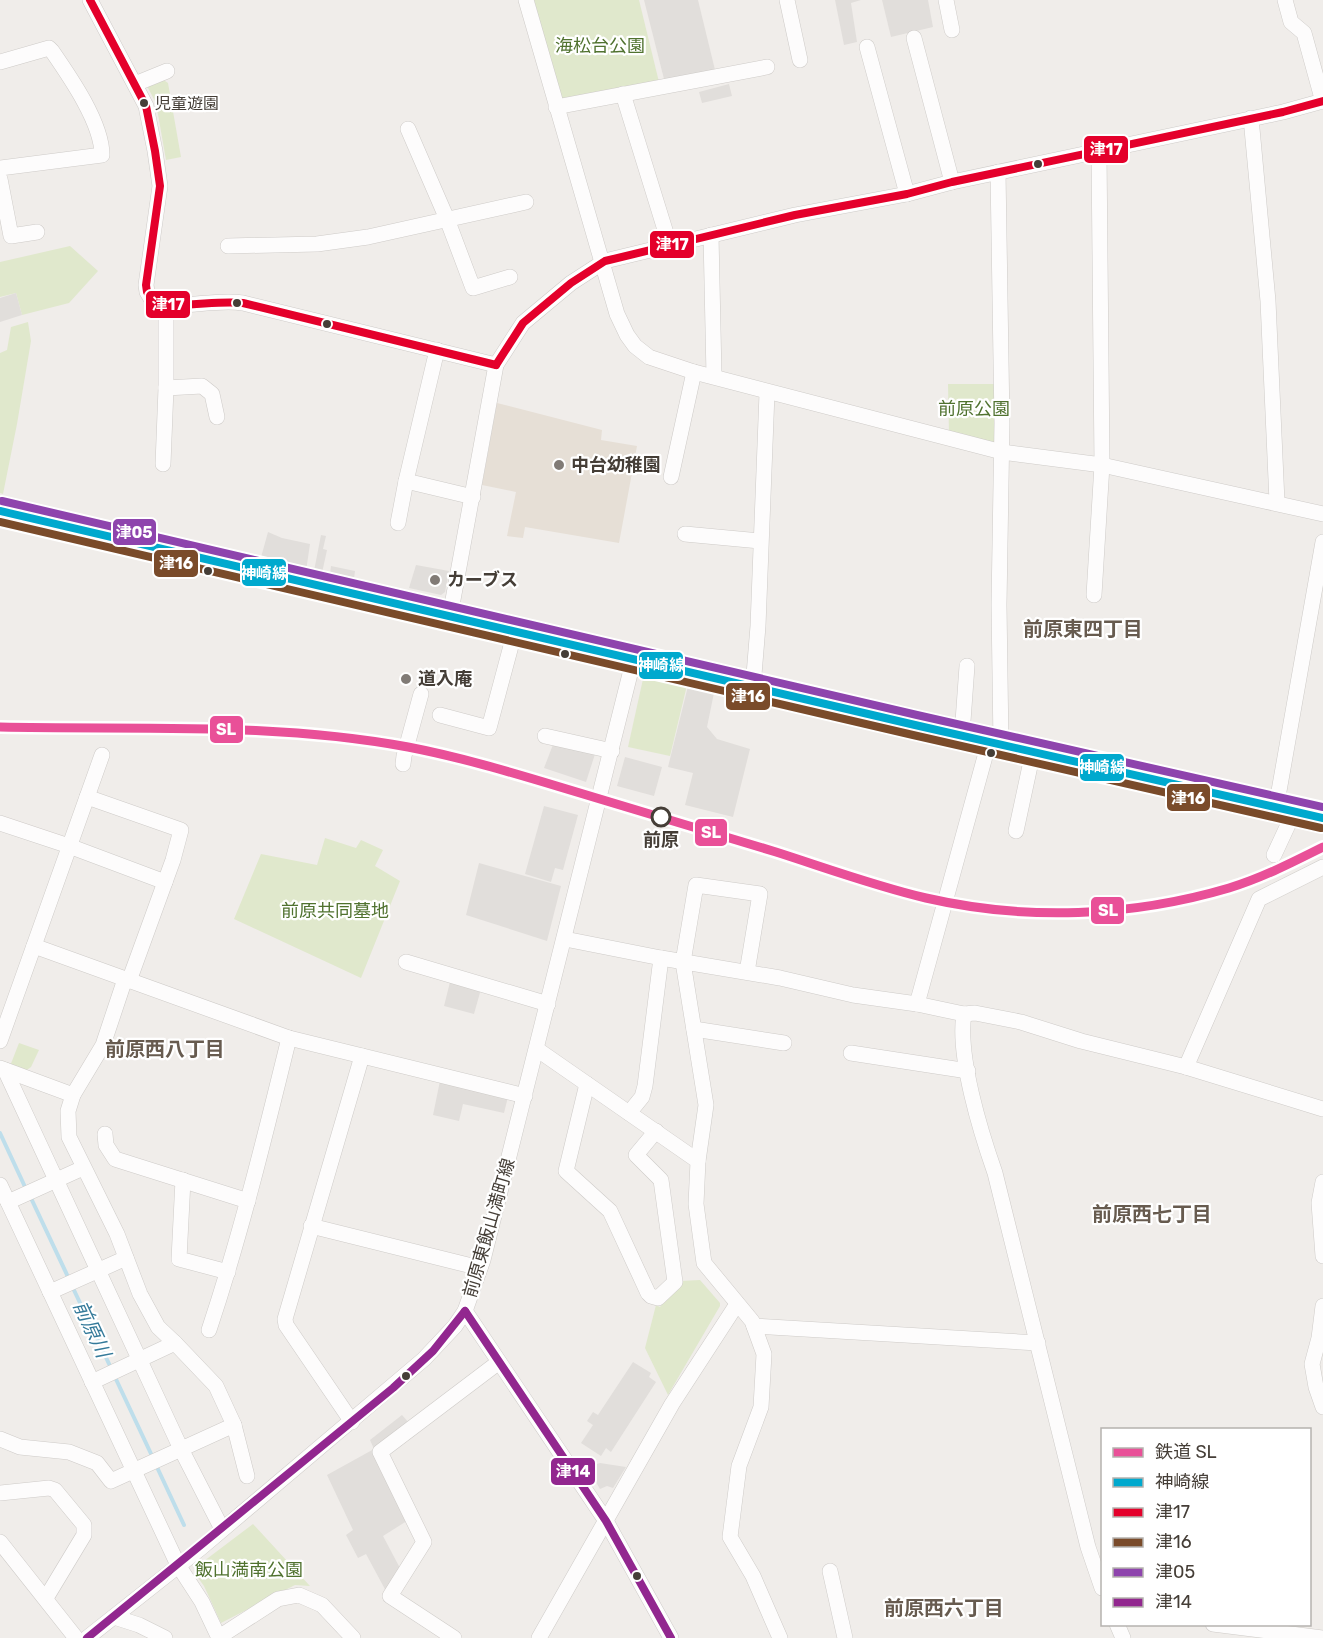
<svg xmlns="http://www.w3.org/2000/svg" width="1323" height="1638" viewBox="0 0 1323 1638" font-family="Rubik,'Noto Sans JP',sans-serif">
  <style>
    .education { fill: #e6dfd6 }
    .green { fill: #e0e8cc }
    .parking { fill: #e1dedb }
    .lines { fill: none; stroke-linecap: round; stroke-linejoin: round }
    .stream { stroke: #bedeeb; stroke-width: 4 }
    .minor-casing { stroke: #cecbc8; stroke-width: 16 }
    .highway-casing { stroke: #c6b7a7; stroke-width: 22 }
    .minor { stroke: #fdfcfc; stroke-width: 15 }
    .highway { stroke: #eae3db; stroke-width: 21 }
    .bus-1-casing { stroke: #fff; stroke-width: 12 }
    .bus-2-casing { stroke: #fff; stroke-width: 12 }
    .bus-3-casing { stroke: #fff; stroke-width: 12 }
    .bus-4-casing { stroke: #fff; stroke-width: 12 }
    .bus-5-casing { stroke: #fff; stroke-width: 12 }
    .bus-1 { stroke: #00a9ce; stroke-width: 8 }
    .bus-2 { stroke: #e4002b; stroke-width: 8 }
    .bus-3 { stroke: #7a4b2a; stroke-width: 8 }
    .bus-4 { stroke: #8e44ad; stroke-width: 8 }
    .bus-5 { stroke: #92278f; stroke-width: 8 }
    .rail-1-casing { stroke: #fff; stroke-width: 14 }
    .rail-1 { stroke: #e95098; stroke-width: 9 }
    .bus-dot { fill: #453e37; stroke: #fff; stroke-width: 2 }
    .poi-dot { fill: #817b76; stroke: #fff; stroke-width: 2 }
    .stop-dot { fill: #fff; stroke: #453e37; stroke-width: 3 }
    .labels { text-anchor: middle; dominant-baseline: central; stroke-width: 4.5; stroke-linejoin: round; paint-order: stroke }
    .bus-label { font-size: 16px; fill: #453e37; stroke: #fff; text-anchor: start }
    .park-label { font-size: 18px; fill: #50722f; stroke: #fff }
    .poi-label { font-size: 18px; font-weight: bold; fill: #453e37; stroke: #fff; text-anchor: start }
    .stop-label { font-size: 18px; font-weight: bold; fill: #453e37; stroke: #fff }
    .street-label { font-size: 18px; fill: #453e37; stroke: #fff }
    .neighbourhood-label { font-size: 20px; font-weight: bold; fill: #675b4f; stroke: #fff }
    .water-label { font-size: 20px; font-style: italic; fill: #347a9a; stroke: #fff }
    .line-badge { stroke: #fff; stroke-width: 2 }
    .badge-label { font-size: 16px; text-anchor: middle; font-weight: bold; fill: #fff }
  </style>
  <rect width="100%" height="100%" fill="#f0edea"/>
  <!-- education -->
  <path class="education" d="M 497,403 L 602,430 L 601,440 L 637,446 L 619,543 L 525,527 L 523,538 L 507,536 L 516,492 L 482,485 Z"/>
  <!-- green -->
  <g class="green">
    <path d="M 534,0 L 639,0 L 659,82 L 562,100 Z"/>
    <path d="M 162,79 L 168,83 L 181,157 L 166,160 L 156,103 L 147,86 Z"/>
    <path d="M 70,246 L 98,271 L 69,303 L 22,315 L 16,293 L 0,297 L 0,262 Z"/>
    <path d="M 28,322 L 31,341 L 17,424 L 3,494 L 0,493 L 0,353 L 7,350 L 11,327 Z"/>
    <path d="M 948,384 L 998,384 L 1000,446 L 949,434 Z"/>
    <path d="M 645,670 L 688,681 L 670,756 L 628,747 Z"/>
    <path d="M 325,838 L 356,848 L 361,840 L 383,850 L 375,866 L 400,881 L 361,978 L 234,919 L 261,854 L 317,865 Z"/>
    <path d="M 19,1043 L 39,1050 L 31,1067 L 24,1072 L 10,1066 Z"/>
    <path d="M 700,1280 L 720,1303 L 720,1306 L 668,1395 L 645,1348 L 656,1305 L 660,1307 L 680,1281 Z"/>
    <path d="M 253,1524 L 310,1586 L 295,1585 L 221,1623 L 204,1586 L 196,1575 L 204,1561 Z"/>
  </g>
  <!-- parking -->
  <g class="parking">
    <path d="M 644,0 L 698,0 L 716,74 L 665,83 Z"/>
    <path d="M 835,0 L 861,0 L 851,3 L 857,42 L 844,45 Z"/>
    <path d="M 882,0 L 928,0 L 933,27 L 891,37 Z"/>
    <path d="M 729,84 L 732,96 L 702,103 L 699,92 Z"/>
    <path d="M 16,293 L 22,315 L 0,322 L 0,298 Z"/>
    <path d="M 268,532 L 282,538 L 310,544 L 306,571 L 260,561 Z"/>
    <path d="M 321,535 L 326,536 L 323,549 L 327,550 L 322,573 L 314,571 Z"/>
    <path d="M 416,565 L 449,571 L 445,592 L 441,595 L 409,588 Z"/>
    <path d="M 331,566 L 355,571 L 354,579 L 330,574 Z"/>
    <path d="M 689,682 L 715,688 L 707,727 L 717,739 L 750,749 L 733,817 L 685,805 L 693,773 L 668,767 Z"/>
    <path d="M 554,742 L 596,751 L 586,782 L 544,768 Z"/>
    <path d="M 625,757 L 662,767 L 654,796 L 617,786 Z"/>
    <path d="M 544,806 L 578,815 L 563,870 L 555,868 L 551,882 L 525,874 Z"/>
    <path d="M 479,863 L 561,886 L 547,941 L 466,915 Z"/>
    <path d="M 450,982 L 481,989 L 474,1014 L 444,1006 Z"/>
    <path d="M 441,1076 L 509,1093 L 504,1113 L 463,1104 L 459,1121 L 433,1115 Z"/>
    <path d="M 633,1362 L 651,1373 L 649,1377 L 656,1382 L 611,1452 L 606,1448 L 601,1456 L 581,1443 L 593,1425 L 587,1421 L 593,1412 L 598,1415 Z"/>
    <path d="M 402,1415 L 409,1423 L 375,1449 L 410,1519 L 383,1536 L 401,1570 L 387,1593 L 366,1554 L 358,1558 L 346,1535 L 353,1530 L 327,1475 L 374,1449 L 370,1440 Z"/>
    <path d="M 600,1463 L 626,1467 L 613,1488 L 607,1486 L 600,1489 L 587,1467 Z"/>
  </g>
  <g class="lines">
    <!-- stream -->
    <g class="stream">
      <path d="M 0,1133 L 26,1189"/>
      <path d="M 30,1196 L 69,1279"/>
      <path d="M 72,1286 L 111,1368"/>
      <path d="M 114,1375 L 153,1458"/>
      <path d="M 156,1465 L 184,1525"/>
    </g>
    <defs>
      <g id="minor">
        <path d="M 90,0 L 146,106 L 155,151 L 160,186 L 146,285 L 147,292 L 153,302 C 179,311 214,298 243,303 L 496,365"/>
        <path d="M 526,0 L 617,314 L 627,335 L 635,346 L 649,357 L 694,372 L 1002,452 L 1102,465 L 1323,514"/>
        <path d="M 787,0 L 800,60"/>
        <path d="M 946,0 L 952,30"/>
        <path d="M 1285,0 L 1291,22 L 1304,33 L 1323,102"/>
        <path d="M 914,38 L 952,182"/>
        <path d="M 867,47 L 907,194"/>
        <path d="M 0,62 L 49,48 L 52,51 C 70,77 102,123 102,155 L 0,168"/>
        <path d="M 135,84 L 167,71"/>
        <path d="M 623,94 L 670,246"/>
        <path d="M 556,107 L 767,67"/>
        <path d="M 1251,118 L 1268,301 L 1277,502"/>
        <path d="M 408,129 L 447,219 L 473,288 L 510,277"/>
        <path d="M 998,172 L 1002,423 L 999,605 L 1001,745"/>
        <path d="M 0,179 L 11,236 L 37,232"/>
        <path d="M 711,235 L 714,376"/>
        <path d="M 228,246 L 317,244 L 368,237 L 526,202"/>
        <path d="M 166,388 L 202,386 L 212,394 L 217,417"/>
        <path d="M 163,464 L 166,388 L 166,305"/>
        <path d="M 671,477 L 694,372"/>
        <path d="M 406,481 L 473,497"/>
        <path d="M 398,523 L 406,481 L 437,350"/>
        <path d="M 685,534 L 760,541"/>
        <path d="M 1094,595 L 1102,465 L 1099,152"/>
        <path d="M 450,616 L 496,365 L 523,323 L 571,283 L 605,261 L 795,215 L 907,194 L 952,182 L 1283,112 L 1323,101"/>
        <path d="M 753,687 L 758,626 L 767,393"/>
        <path d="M 440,715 L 489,728 L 515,631"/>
        <path d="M 962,735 L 967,666"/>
        <path d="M 545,736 L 612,751"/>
        <path d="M 403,764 L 404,756 L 421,694"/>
        <path d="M 87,797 L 181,830 L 173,860 L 129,981"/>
        <path d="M 1276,808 L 1323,542"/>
        <path d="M 0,823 L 69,846 L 165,882"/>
        <path d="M 1016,831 L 1033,752"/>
        <path d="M 1274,855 L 1294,812"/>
        <path d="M 565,939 L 661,958 L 780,978 L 853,995 L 917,1004 L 964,1014 L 975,1013 L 1021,1022 L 1081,1041 L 1186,1067 L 1323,1109"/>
        <path d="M 34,946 L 289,1038 L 525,1096"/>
        <path d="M 406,962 L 548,1004"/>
        <path d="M 125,979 L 103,1045 L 73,1095 L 68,1111 L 69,1137 L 117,1234 L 140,1294 L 158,1327 L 175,1343"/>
        <path d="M 917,1004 L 989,742"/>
        <path d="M 964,1014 C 957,1056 981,1133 995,1173 L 1088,1547 L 1102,1588"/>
        <path d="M 694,1029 L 784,1043"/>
        <path d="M 0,1041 L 102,755"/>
        <path d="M 538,1050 L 698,1161 L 696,1204 L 704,1263 L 752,1321 L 764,1354 L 761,1407 L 739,1466 L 730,1537 L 753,1576 L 780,1638"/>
        <path d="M 851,1053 L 968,1071"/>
        <path d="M 1186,1067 L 1259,899 L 1323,867"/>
        <path d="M 0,1068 L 73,1095"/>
        <path d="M 5,1070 L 181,1449 L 222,1529"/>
        <path d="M 587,1084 L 566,1171 L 610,1211 L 648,1293 L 651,1296 L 658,1298 L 675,1282 L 661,1180 L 636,1155 L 656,1131"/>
        <path d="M 629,1113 L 642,1097 L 645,1086 L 661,958"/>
        <path d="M 105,1134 L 106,1145 L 115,1159 L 248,1201"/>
        <path d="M 698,1161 L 706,1105 L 683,962 L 696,885 L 760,894 L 747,972"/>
        <path d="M 183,1180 L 179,1259 L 228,1272"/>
        <path d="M 1323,1182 L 1319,1203 L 1323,1256"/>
        <path d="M 0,1185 L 178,1565 L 202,1602 L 219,1638"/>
        <path d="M 8,1202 L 83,1168"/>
        <path d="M 311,1226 L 480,1268"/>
        <path d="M 50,1292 L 126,1258"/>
        <path d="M 1323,1306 L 1319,1338 L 1312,1364 L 1316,1387 L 1323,1407"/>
        <path d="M 465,1311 L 606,1521 L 671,1638"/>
        <path d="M 754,1326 L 1038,1343"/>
        <path d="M 209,1330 C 241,1234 265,1136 289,1038"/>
        <path d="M 92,1382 L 175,1343 L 216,1386 L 234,1425 L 247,1476"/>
        <path d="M 352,1422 L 286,1325 L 285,1319 L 362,1056"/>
        <path d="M 0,1439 L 20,1447 L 69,1452 L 97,1463 L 111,1481 L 234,1425"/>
        <path d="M 0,1493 L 49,1488 L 55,1490 L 84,1525 L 84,1535 L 46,1598"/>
        <path d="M 0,1542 L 76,1638"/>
        <path d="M 830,1571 L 845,1638"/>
        <path d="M 114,1617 L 139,1625 L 165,1638"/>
        <path d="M 1117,1624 L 1123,1638"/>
        <path d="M 1213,1624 L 1323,1638"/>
        <path d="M 219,1637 L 278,1599 L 299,1595 L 322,1605 L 353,1638"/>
        <path d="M 87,1638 L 202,1547 L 424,1359 L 455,1326 L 465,1311 L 483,1260 L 492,1224 L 634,658"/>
        <path d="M 454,1638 L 390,1596 L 424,1542 L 380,1452 L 499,1362"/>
        <path d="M 539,1638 L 672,1404 L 737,1304"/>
      </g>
      <path id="highway" d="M 0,511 L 915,725 L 1323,818"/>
    </defs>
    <!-- minor casing -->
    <use href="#minor" class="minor-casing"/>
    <!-- highway casing -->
    <use href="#highway" class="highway-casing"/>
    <!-- minor -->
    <use href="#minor" class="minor"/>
    <!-- highway -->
    <use href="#highway" class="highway"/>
    <defs>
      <path id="bus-1" d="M 0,511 L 915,725 L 1323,818"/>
      <g id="bus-2">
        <path d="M 90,0 L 146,106 L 155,151 L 160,186 L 146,285 L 147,292 L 153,302 C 183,309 213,300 243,303 L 496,365"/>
        <path d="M 496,365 L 523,323 L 571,283 L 605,261 L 795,215 L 907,194 L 952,182 L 1283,112 L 1323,101"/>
      </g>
      <path id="bus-3" d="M 0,522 L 913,735 L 1321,828"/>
      <path id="bus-4" d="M 2,501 L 917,715 L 1323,807"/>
      <g id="bus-5">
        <path d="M 465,1311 L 606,1521 L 671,1638"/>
        <path d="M 87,1638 L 393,1388 L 433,1351 L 465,1311"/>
      </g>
    </defs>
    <!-- bus-1 casing -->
    <use href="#bus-1" class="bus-1-casing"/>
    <!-- bus-2 casing -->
    <use href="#bus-2" class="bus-2-casing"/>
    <!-- bus-3 casing -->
    <use href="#bus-3" class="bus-3-casing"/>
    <!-- bus-4 casing -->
    <use href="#bus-4" class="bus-4-casing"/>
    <!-- bus-5 casing -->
    <use href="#bus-5" class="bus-5-casing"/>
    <!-- bus-1 -->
    <use href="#bus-1" class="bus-1"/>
    <!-- bus-2 -->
    <use href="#bus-2" class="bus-2"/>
    <!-- bus-3 -->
    <use href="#bus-3" class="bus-3"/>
    <!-- bus-4 -->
    <use href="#bus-4" class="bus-4"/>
    <!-- bus-5 -->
    <use href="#bus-5" class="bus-5"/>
    <defs>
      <path id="rail-1" d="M 0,727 C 136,730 274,722 408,747 C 460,757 510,772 560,787 C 632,808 704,830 776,852 C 826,868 875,886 926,898 C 1026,921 1131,917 1229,888 C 1262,878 1293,862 1323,847"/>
    </defs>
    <!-- rail-1 casing -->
    <use href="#rail-1" class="rail-1-casing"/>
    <!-- rail-1 -->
    <use href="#rail-1" class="rail-1"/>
  </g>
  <!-- markers -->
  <g class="bus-dot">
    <circle cx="144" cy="103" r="5"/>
    <circle cx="1038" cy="164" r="5"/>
    <circle cx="237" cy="303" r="5"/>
    <circle cx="327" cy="324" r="5"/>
    <circle cx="208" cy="571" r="5"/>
    <circle cx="565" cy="654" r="5"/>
    <circle cx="991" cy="753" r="5"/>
    <circle cx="406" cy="1376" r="5"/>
    <circle cx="637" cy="1576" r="5"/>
  </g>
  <g class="poi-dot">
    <circle cx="559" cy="465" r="6"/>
    <circle cx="435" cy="580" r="6"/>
    <circle cx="406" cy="679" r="6"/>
  </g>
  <circle class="stop-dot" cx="661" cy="817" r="9"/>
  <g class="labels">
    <!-- bus labels -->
    <g class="bus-label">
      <text x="155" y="103">児童遊園</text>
    </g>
    <!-- park labels -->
    <g class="park-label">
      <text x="600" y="46">海松台公園</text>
      <text x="974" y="409">前原公園</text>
      <text x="335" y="911">前原共同墓地</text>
      <text x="249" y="1570">飯山満南公園</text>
    </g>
    <!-- poi labels -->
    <g class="poi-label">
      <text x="571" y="465">中台幼稚園</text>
      <text x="447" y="580">カーブス</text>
      <text x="418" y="679">道入庵</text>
    </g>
    <!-- stop labels -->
    <g class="stop-label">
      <text x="661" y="840">前原</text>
    </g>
    <!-- street labels -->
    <g class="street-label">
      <text transform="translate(489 1228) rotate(-74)">前原東飯山満町線</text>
    </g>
    <!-- neighbourhood labels -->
    <g class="neighbourhood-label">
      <text x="1083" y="629">前原東四丁目</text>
      <text x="165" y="1049">前原西八丁目</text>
      <text x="1152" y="1214">前原西七丁目</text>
      <text x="944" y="1608">前原西六丁目</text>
    </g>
    <!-- water labels -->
    <g class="water-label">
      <text transform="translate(92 1329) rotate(65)">前原川</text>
    </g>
  </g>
  <g class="line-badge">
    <rect x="1083" y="135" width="46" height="29" rx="6" fill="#e4002b"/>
    <rect x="649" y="230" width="46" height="29" rx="6" fill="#e4002b"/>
    <rect x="145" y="290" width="46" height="29" rx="6" fill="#e4002b"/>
    <rect x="112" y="518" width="45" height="28" rx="6" fill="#8e44ad"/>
    <rect x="153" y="549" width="46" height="29" rx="6" fill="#7a4b2a"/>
    <rect x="241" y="558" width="46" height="29" rx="6" fill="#00a9ce"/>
    <rect x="638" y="651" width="46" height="29" rx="6" fill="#00a9ce"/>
    <rect x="725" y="682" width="46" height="29" rx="6" fill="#7a4b2a"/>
    <rect x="209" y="715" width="35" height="29" rx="6" fill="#e95098"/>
    <rect x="1079" y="753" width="46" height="29" rx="6" fill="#00a9ce"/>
    <rect x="1166" y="783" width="45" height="29" rx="6" fill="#7a4b2a"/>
    <rect x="694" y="818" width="34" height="29" rx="6" fill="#e95098"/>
    <rect x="1090" y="896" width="35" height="29" rx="6" fill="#e95098"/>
    <rect x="550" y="1457" width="46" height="29" rx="6" fill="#92278f"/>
  </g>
  <g class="badge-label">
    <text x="1106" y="155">津17</text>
    <text x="672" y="250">津17</text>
    <text x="168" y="310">津17</text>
    <text x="134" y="538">津05</text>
    <text x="176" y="569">津16</text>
    <text x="264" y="579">神崎線</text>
    <text x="661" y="671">神崎線</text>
    <text x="748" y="702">津16</text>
    <text x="226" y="735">SL</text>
    <text x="1102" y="773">神崎線</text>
    <text x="1188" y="804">津16</text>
    <text x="711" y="838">SL</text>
    <text x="1108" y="916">SL</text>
    <text x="573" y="1477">津14</text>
  </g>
  <!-- legend -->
  <rect x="1101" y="1428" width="210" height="198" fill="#ffffff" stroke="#b5b2af" stroke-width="1.5"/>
  <rect x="1113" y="1448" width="30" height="9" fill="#e95098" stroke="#b5b2af" stroke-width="1.5"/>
  <text x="1155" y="1458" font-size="18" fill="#453e37">鉄道 SL</text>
  <rect x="1113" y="1478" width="30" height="9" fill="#00a9ce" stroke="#b5b2af" stroke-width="1.5"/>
  <text x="1155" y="1488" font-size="18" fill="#453e37">神崎線</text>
  <rect x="1113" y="1508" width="30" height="9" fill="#e4002b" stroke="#b5b2af" stroke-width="1.5"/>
  <text x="1155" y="1518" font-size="18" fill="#453e37">津17</text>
  <rect x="1113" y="1538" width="30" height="9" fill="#7a4b2a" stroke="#b5b2af" stroke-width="1.5"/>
  <text x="1155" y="1548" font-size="18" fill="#453e37">津16</text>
  <rect x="1113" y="1568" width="30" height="9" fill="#8e44ad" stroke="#b5b2af" stroke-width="1.5"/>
  <text x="1155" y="1578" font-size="18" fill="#453e37">津05</text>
  <rect x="1113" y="1598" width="30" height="9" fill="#92278f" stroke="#b5b2af" stroke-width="1.5"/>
  <text x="1155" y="1608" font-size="18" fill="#453e37">津14</text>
</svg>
